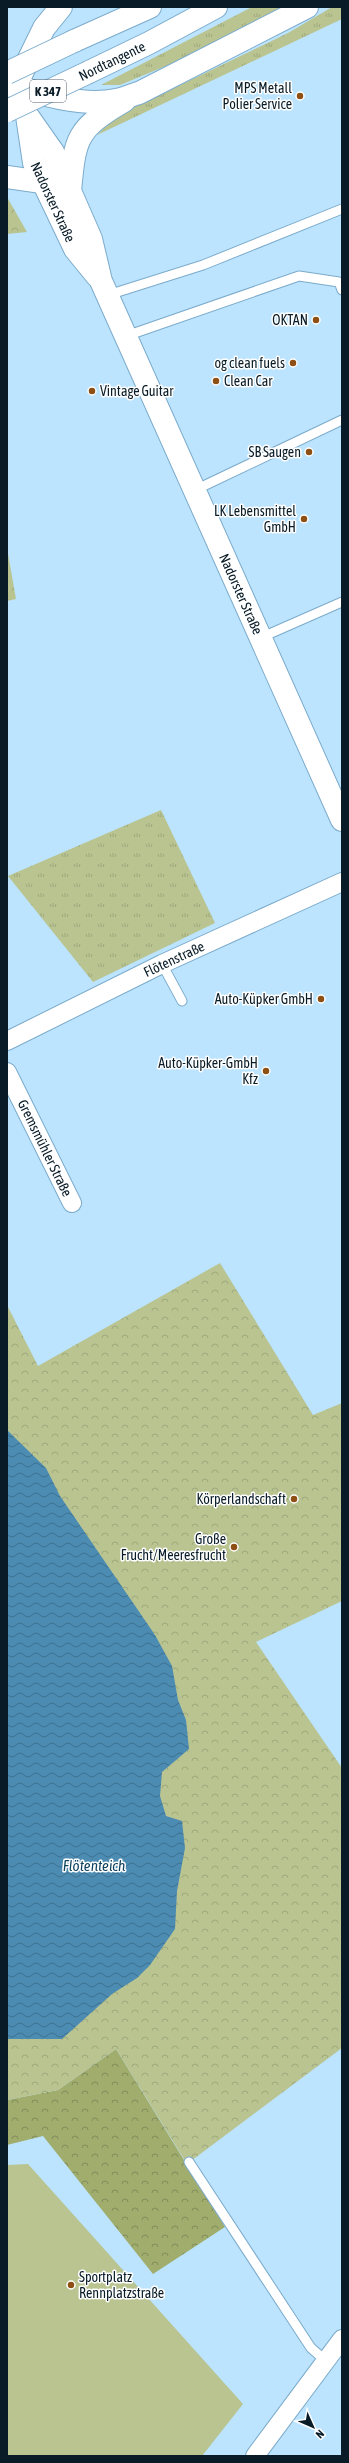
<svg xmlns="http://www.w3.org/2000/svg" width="349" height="2463" viewBox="0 0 349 2463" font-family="'Asap Condensed',sans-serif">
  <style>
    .grass { fill: url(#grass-tufts) }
    .forest { fill: url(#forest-crowns) }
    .park { fill: url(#park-crowns) }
    .garden { fill: #b9c491 }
    .water { fill: url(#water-waves) }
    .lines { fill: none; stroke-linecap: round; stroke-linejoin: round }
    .lane-casing { stroke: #7babcb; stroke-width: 11 }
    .street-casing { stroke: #7babcb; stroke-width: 20 }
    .secondary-casing { stroke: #7babcb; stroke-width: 24 }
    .highway-casing { stroke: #7babcb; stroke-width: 24 }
    .lane { stroke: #fff; stroke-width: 9 }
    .street { stroke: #fff; stroke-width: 18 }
    .secondary { stroke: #fff; stroke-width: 22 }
    .highway { stroke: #fff; stroke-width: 22 }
    .highway-bridge-casing { stroke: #7babcb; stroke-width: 24; stroke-linecap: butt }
    .highway-bridge { stroke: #fff; stroke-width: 22 }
    .poi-dot { fill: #8d4f14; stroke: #fff; stroke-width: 1.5 }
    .labels { text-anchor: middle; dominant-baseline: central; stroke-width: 3; stroke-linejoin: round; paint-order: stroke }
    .shield { fill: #fff; stroke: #525f68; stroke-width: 1 }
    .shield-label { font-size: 13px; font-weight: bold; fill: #081b27 }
    .street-label { font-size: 14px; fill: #081b27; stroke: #fff }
    .poi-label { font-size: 14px; fill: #081b27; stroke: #fff; text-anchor: end }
    .water-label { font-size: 15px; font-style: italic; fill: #0f425e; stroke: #fff }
  </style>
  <defs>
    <pattern id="grass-tufts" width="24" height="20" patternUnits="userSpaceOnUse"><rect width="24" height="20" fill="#b9c491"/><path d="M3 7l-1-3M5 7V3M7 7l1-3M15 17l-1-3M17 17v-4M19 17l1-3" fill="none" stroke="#9ea87d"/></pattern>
    <pattern id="forest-crowns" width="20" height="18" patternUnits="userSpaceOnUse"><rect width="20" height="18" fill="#a0ad6d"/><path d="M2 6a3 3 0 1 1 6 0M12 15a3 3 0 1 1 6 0" fill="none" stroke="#808c5a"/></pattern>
    <pattern id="park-crowns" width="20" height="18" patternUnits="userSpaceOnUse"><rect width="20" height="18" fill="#b9c491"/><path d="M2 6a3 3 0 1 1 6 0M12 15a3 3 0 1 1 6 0" fill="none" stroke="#9ea87d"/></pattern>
    <pattern id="water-waves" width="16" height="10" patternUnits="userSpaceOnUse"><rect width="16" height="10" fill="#4c8bb2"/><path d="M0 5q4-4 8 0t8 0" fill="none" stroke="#3d7191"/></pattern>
  </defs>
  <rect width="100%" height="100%" fill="#bce4ff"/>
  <!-- grass -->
  <g class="grass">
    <path d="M 252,7 L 291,7 L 183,59 L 120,85 L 101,85 Z"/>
    <path d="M 332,7 L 342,7 L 342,19 L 97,135 L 116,116 L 288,33 Z"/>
    <path d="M 161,810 L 215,923 L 93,982 L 8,876 Z"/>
  </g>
  <!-- forest -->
  <path class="forest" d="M 116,2049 L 225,2227 L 153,2274 L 43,2136 L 7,2145 L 7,2100 L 58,2090 Z"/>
  <!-- park -->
  <g class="park">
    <path d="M 7,197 L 27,232 L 7,234 Z"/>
    <path d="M 7,548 L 16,599 L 7,601 Z"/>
    <path d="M 220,1263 L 313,1415 L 342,1403 L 342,1601 L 256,1642 L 342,1768 L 342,2048 L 187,2164 L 116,2049 L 58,2090 L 7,2100 L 7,1305 L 38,1366 Z"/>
  </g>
  <!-- garden -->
  <path class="garden" d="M 28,2164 L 243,2404 L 202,2456 L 7,2456 L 7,2165 Z"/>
  <!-- water -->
  <path class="water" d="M 7,1430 L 46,1468 L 60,1496 L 155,1635 L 172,1666 L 178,1700 L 186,1720 L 189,1749 L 162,1772 L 160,1796 L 166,1816 L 182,1821 L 185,1848 L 177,1891 L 175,1929 L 150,1965 L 137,1978 L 112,1994 L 62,2039 L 7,2039 Z"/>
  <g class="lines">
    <defs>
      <g id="lane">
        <path d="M 108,295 L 203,265 L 342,209"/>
        <path d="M 126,336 L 299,276 L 339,282 L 342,290"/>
        <path d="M 195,490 L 342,420"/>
        <path d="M 260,638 L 342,602"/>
        <path d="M 162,964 L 182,1001"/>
        <path d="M 189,2162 L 311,2348 L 326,2361"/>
      </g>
      <g id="street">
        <path d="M 7,1041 L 162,964 L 342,882"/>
        <path d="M 7,1072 L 72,1203"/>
        <path d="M 255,2456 L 342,2339"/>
      </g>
      <g id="secondary">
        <path d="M 16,86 L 27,115 L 53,152 L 91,239 L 101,281 L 342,820"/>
        <path d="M 27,116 L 34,163 L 75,249 L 97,276"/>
      </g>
      <g id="highway">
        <path d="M 74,41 L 150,7"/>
        <path d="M 89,72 L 149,43 L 216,7"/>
        <path d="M 21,75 L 44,28 L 61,7"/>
        <path d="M 7,82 C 36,94 84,107 116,100 C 123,99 131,95 139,93 L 307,7"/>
        <path d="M 7,177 L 42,182"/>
        <path d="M 70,191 C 75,138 76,129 124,101"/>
      </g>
    </defs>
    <!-- lane casing -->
    <use href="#lane" class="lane-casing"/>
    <!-- street casing -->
    <use href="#street" class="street-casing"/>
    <!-- secondary casing -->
    <use href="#secondary" class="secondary-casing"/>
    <!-- highway casing -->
    <use href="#highway" class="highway-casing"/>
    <!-- lane -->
    <use href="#lane" class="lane"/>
    <!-- street -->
    <use href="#street" class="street"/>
    <!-- secondary -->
    <use href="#secondary" class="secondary"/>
    <!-- highway -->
    <use href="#highway" class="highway"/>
    <defs>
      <g id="highway-bridge">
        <path d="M 7,73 L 74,41"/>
        <path d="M 7,111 L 89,72"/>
      </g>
    </defs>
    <!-- highway-bridge casing -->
    <use href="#highway-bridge" class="highway-bridge-casing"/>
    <!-- highway-bridge -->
    <use href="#highway-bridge" class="highway-bridge"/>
  </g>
  <!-- markers -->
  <g class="poi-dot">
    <circle cx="300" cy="96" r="4"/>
    <circle cx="316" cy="320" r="4"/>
    <circle cx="293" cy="363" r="4"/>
    <circle cx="216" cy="381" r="4"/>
    <circle cx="92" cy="391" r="4"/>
    <circle cx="309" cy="452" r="4"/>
    <circle cx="304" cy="519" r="4"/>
    <circle cx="321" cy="999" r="4"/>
    <circle cx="266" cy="1071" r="4"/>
    <circle cx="294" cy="1499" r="4"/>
    <circle cx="234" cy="1547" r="4"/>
    <circle cx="71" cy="2285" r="4"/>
  </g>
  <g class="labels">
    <!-- shield labels -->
    <rect class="shield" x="30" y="80" width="36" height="22" rx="3"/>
    <g class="shield-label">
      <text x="48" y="91">K 347</text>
    </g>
    <!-- street labels -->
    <g class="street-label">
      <text transform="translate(112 61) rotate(-26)">Nordtangente</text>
      <text transform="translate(53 202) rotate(65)">Nadorster Straße</text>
      <text transform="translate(241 594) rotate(66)">Nadorster Straße</text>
      <text transform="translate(174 959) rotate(-25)">Flötenstraße</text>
      <text transform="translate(45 1148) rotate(64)">Gremsmühler Straße</text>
    </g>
    <!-- poi labels -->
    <g class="poi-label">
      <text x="292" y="88">MPS Metall<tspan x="292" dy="16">Polier Service</tspan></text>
      <text x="308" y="320">OKTAN</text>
      <text x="285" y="363">og clean fuels</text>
      <text x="224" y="381" text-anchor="start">Clean Car</text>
      <text x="100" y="391" text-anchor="start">Vintage Guitar</text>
      <text x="301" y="452">SB Saugen</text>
      <text x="296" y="511">LK Lebensmittel<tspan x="296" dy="16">GmbH</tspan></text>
      <text x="313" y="999">Auto-Küpker GmbH</text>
      <text x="258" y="1063">Auto-Küpker-GmbH<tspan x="258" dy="16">Kfz</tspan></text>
      <text x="286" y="1499">Körperlandschaft</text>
      <text x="226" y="1539">Große<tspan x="226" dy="16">Frucht/Meeresfrucht</tspan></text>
      <text x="79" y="2277" text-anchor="start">Sportplatz<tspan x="79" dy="16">Rennplatzstraße</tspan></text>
    </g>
    <!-- water labels -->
    <g class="water-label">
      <text x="94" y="1865">Flötenteich</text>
    </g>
  </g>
  <!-- border -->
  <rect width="349" height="2463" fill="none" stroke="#081b27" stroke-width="16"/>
  <!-- north arrow -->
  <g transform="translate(313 2427) rotate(135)" stroke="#ffffff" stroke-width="3" paint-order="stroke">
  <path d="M0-3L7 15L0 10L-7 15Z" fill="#081b27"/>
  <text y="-6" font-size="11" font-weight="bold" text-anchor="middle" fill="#081b27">N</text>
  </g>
</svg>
